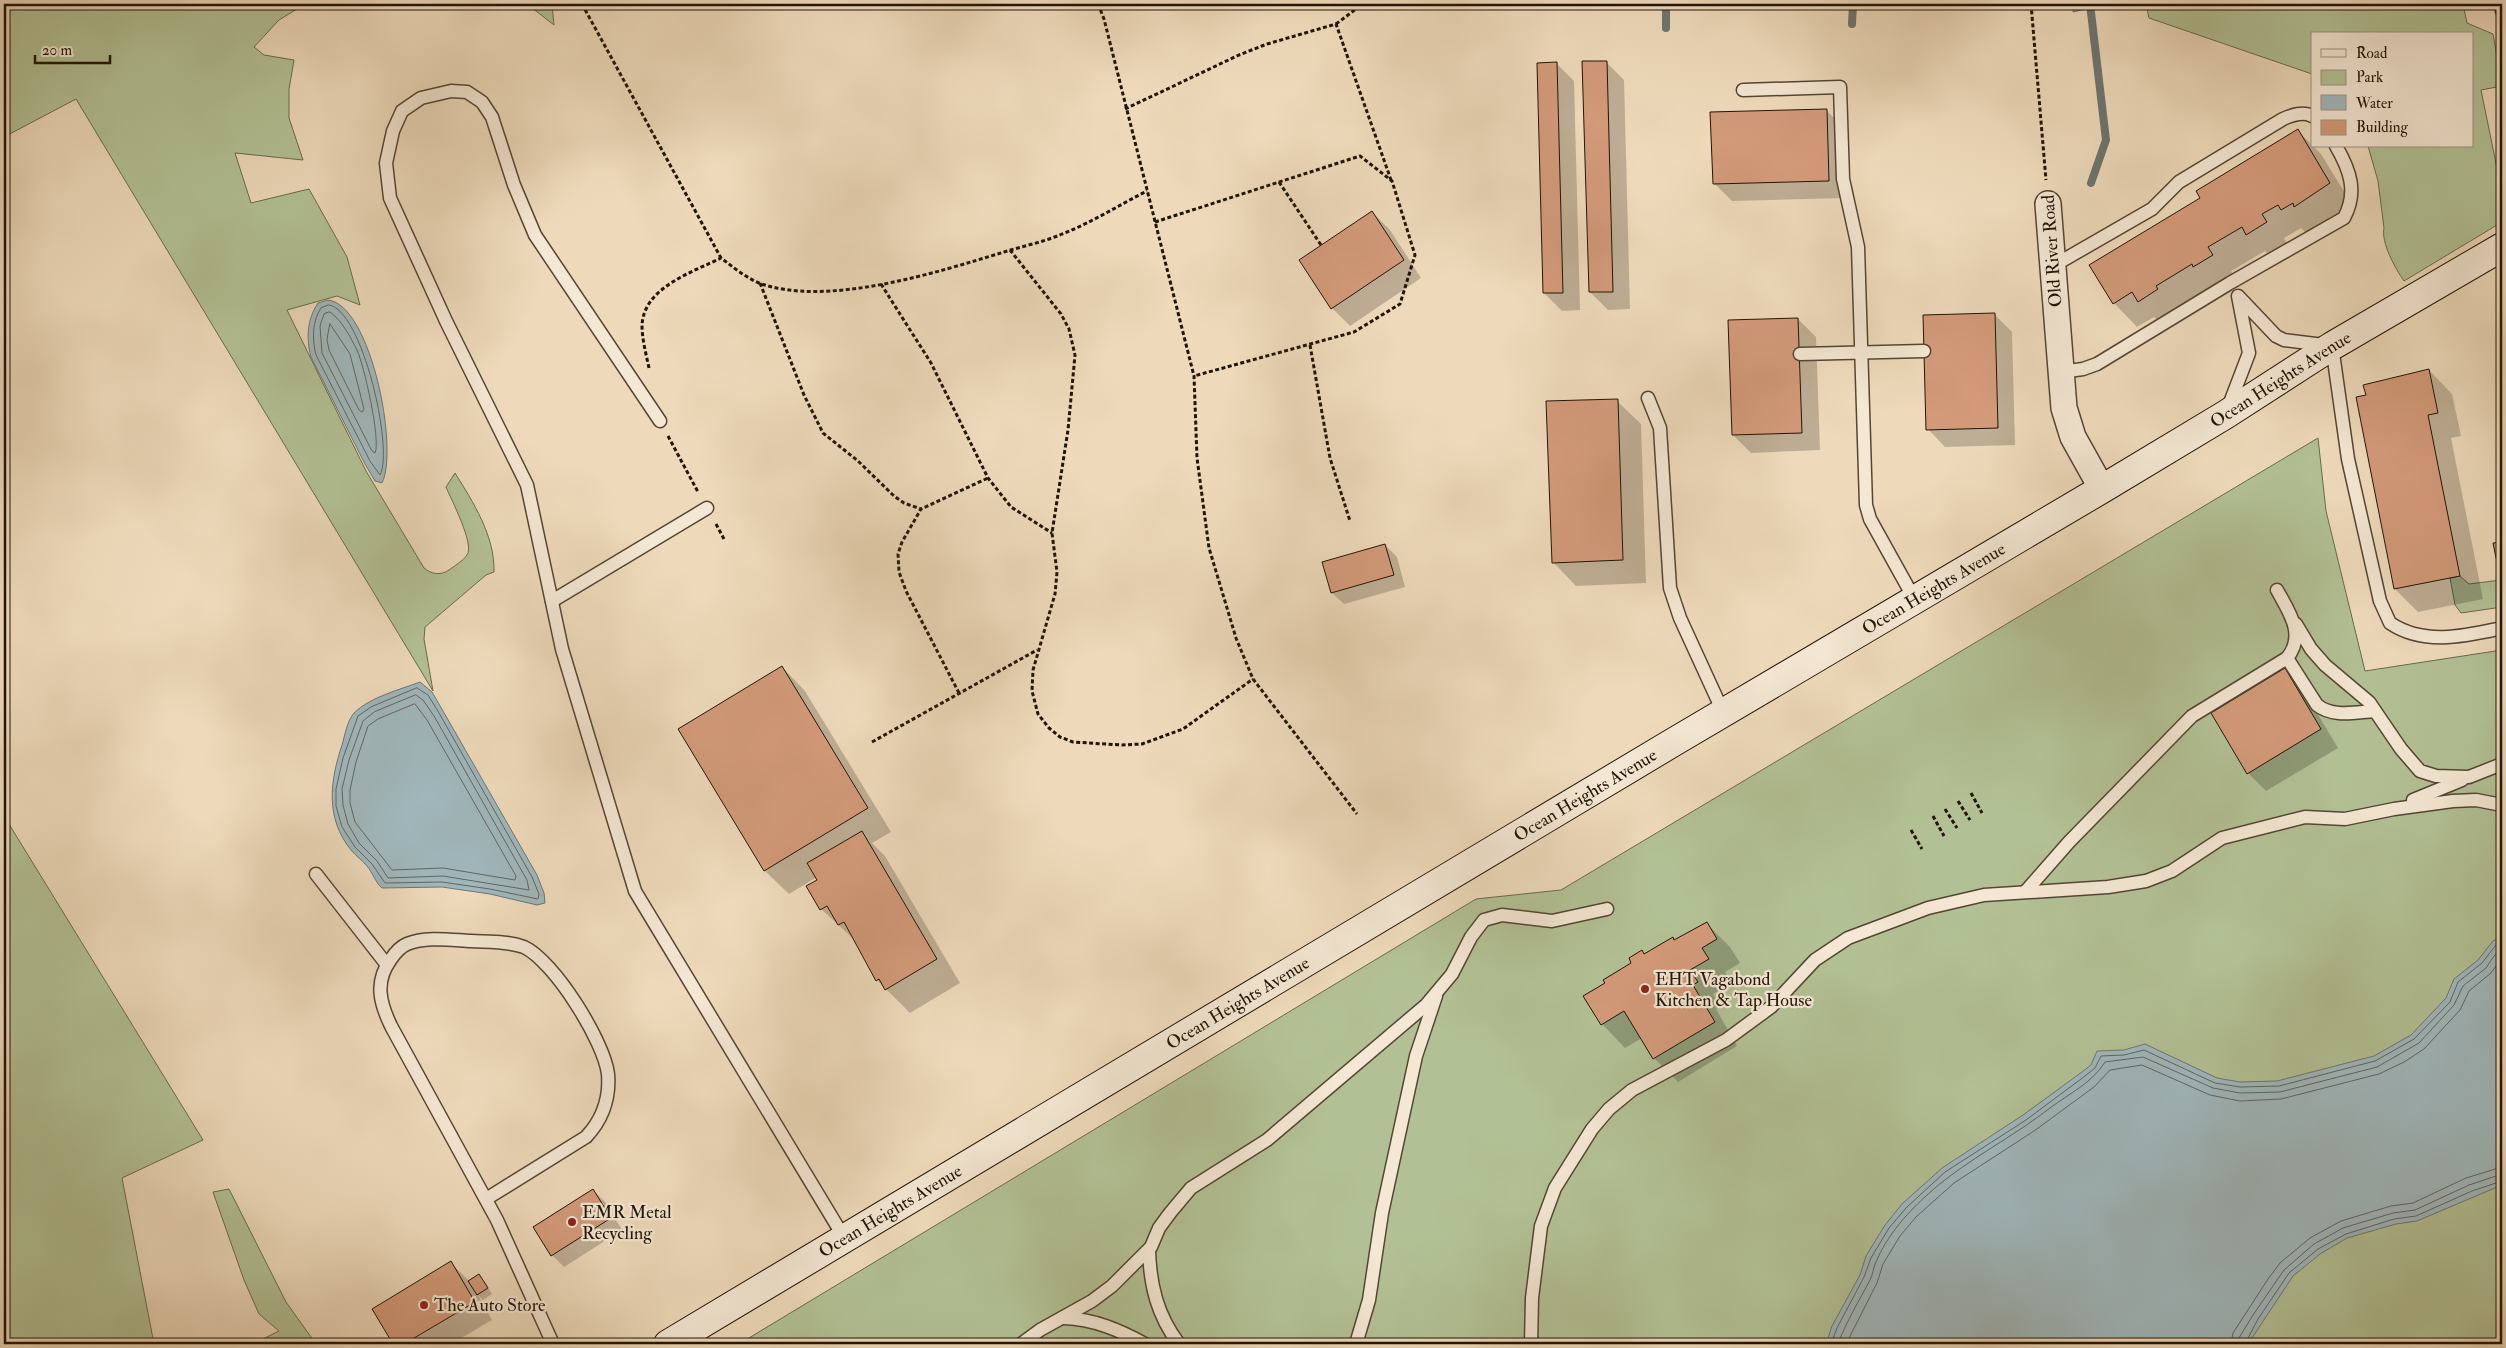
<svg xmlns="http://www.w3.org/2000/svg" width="2506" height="1348" viewBox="0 0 2506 1348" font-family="'IM FELL Double Pica',serif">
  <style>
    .green { fill: #b2c195; stroke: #696a4e }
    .water { fill: #a0b7bc; stroke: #6d7673 }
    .shadow { fill: #0003 }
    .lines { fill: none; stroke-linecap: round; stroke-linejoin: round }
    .shore { stroke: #606661; stroke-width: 1 }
    .stream { stroke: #6d7673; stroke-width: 8 }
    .building { fill: #d39a7a; stroke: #201406 }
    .lane-casing { stroke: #544633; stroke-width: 15 }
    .street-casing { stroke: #544633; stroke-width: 28 }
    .secondary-casing { stroke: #201406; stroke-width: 30 }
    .path { stroke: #201406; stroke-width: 3; stroke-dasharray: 4 2.5; stroke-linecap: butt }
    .lane { stroke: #f4e7d3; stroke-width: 12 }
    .street { stroke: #f4e7d3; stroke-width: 25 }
    .secondary { stroke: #f4e7d3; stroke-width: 28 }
    .poi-dot { fill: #8f2418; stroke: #f4e7d3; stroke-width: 2 }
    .labels { text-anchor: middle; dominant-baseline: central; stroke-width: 4.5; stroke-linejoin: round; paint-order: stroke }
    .street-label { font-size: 18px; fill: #201406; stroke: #f4e7d3 }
    .poi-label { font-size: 18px; fill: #201406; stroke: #f4e7d3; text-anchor: start }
  </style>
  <rect width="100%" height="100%" fill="#eedabb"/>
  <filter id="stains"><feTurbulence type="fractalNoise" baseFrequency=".004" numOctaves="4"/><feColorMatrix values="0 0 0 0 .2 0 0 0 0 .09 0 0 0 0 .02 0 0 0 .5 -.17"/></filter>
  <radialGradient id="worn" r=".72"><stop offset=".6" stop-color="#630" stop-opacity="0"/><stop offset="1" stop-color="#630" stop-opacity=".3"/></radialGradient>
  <!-- green -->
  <g class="green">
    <path d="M 4,4 L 305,4 L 279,20 L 254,47 L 264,55 L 294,60 L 289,89 L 289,118 L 303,160 L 235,153 L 251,203 L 309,189 L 347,257 L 360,305 L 337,296 L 287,310 L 366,471 L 424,568 C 431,574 440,576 449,570 C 454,566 463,561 467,555 C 475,545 451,499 446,487 L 455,473 C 473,502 495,536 494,572 L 486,575 L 425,627 L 424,639 L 433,691 L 76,99 L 4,137 Z"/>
    <path d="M 527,4 L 552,4 L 554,25 Z"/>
    <path d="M 2146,4 L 2463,4 L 2467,23 L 2493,34 L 2502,84 L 2502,86 L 2481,90 L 2499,178 L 2502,222 L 2404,281 C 2395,268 2381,243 2384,228 L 2378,181 L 2368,146 L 2472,146 L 2472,34 L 2312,34 L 2312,74 L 2149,18 Z"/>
    <path d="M 2318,438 L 2326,511 L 2365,671 L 2502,650 L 2502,1344 L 739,1344 L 1476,899 L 1561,890 Z"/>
    <path d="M 2460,576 L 2469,584 L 2501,580 L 2502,607 L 2461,613 L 2455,605 L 2450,578 Z"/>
    <path d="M 4,816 L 203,1140 L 122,1178 L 154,1344 L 4,1344 Z"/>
    <path d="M 229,1189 L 286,1302 L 316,1344 L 253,1344 L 279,1331 L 259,1314 L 244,1280 L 213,1192 Z"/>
  </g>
  <!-- water -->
  <g class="water">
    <path d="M 2073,4 L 2103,4 L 2103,5 L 2073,12 Z"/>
    <path d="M 328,300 C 371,305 399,449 382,483 L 375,481 L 365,464 L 311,357 C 306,339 307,319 318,303 Z"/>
    <path d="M 420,682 L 432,692 L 443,711 L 537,875 L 544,893 L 545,903 L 537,905 L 490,894 L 442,887 L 382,888 C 375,882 373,873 367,866 C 362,860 356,856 351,850 C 325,818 330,781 342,745 C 345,735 347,721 354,713 C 370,697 399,690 420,682 Z"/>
    <path d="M 2502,937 L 2502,1185 L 2417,1221 L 2396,1224 L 2347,1238 L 2320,1254 L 2293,1276 L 2248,1344 L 1826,1344 L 1832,1326 L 1860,1275 L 1866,1256 L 1885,1225 L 1902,1204 L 1942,1168 L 2023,1115 L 2082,1072 L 2091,1065 L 2097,1051 L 2124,1050 L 2145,1044 L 2217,1078 L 2240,1082 L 2277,1081 L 2374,1056 L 2411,1035 L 2446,998 L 2454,979 L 2478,960 L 2493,941 Z"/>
  </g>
  <!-- shadow -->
  <g class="shadow">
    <path d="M 1606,62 L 1624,80 L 1630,309 L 1608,310 L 1590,292 Z"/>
    <path d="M 1556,63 L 1574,81 L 1580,310 L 1562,311 L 1544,293 Z"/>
    <path d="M 1826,110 L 1844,128 L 1846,198 L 1732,201 L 1714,183 Z"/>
    <path d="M 2298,131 L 2321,154 L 2353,206 L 2306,233 L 2301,228 L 2284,238 L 2289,246 L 2271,257 L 2265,251 L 2231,271 L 2236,279 L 2162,324 L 2154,317 L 2137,327 L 2114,303 L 2202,198 Z"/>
    <path d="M 1372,212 L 1390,230 L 1421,278 L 1350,326 L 1332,308 Z"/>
    <path d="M 1994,314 L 2012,332 L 2015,445 L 1945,447 L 1928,429 Z"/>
    <path d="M 1798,319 L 1816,337 L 1820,450 L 1751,453 L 1733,435 Z"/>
    <path d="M 2429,370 L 2452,394 L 2461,436 L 2451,438 L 2483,599 L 2418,612 L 2395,589 L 2367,396 Z"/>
    <path d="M 1617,401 L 1641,424 L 1646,583 L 1576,586 L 1553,562 Z"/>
    <path d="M 1385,545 L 1397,557 L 1405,587 L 1344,604 L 1332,593 Z"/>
    <path d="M 782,667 L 805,691 L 891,832 L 872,843 L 885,856 L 960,983 L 910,1013 L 877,980 L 856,941 L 821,909 L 808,886 L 819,880 L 817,877 L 789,894 L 765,871 L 680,729 Z"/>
    <path d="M 2285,670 L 2302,688 L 2338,748 L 2266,791 L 2248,773 Z"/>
    <path d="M 1707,924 L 1730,947 L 1740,963 L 1725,972 L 1731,983 L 1713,994 L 1720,1006 L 1716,1009 L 1737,1046 L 1678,1082 L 1654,1058 L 1642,1038 L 1625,1048 L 1602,1024 L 1606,983 L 1645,955 Z"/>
    <path d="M 593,1190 L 605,1202 L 622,1230 L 564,1267 L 552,1255 L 534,1227 Z"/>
    <path d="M 451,1263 L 470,1282 L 479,1276 L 485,1282 L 492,1294 L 483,1300 L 478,1295 L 492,1320 L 451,1344 L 394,1344 L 373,1309 Z"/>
  </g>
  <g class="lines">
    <!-- shore -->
    <g class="shore">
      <path d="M 329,305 C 362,309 394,449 380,475 L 370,461 L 316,355 C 312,340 312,321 321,308 Z"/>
      <path d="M 330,312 C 341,319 351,338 357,350 C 364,365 381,440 375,453 L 372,451 L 322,353 L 320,326 L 324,314 Z"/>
      <path d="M 330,324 L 350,354 L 364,409 L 362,412 L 359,410 L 329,350 L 327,340 Z"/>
      <path d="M 417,688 L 428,695 L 439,713 L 532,877 L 539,894 L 538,899 L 490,889 L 442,882 L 385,883 L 372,864 L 355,847 L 342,827 L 336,806 L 336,789 L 343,758 L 358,716 L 371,707 Z"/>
      <path d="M 416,695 L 423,700 L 434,716 L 527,880 L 529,890 L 443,876 L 388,878 L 377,861 L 359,843 L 348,824 L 343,805 L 342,789 L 349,760 L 363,721 L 374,712 Z"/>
      <path d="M 415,704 L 427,720 L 516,876 L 515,880 L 443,868 L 392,870 L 355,822 L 350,803 L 350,790 L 356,762 L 368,726 L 378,719 Z"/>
      <path d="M 1831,1344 L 1837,1328 L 1864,1277 L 1871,1258 L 1889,1228 L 1906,1208 L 1945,1172 L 2026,1120 L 2085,1076 L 2095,1068 L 2101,1056 L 2124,1055 L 2144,1050 L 2215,1083 L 2240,1087 L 2279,1086 L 2375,1061 L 2414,1039 L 2450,1002 L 2458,982 L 2482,963 L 2496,945 L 2502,942"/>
      <path d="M 1838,1344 C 1846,1322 1859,1301 1870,1280 C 1873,1274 1873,1268 1876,1262 C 1890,1228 1921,1198 1950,1176 C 1982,1152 2018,1133 2050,1108 C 2070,1093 2092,1083 2105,1062 L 2143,1057 L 2213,1088 L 2240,1093 L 2280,1092 L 2377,1067 L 2419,1043 L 2454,1005 L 2463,986 L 2486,968 L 2494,956 L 2502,949"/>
      <path d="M 1846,1344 L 1877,1283 L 1883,1264 L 1900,1236 L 1916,1217 L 1954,1183 L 2034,1131 L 2094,1087 L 2110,1070 L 2142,1065 L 2210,1095 L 2240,1101 L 2281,1099 L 2379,1074 L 2404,1062 L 2424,1049 L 2460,1010 L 2469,991 L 2491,973 L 2502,958"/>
      <path d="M 2231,1344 L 2233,1333 L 2268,1279 L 2280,1263 L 2310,1238 L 2341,1221 L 2391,1206 L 2413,1203 L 2466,1178 L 2502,1167"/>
      <path d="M 2238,1344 L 2239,1338 L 2253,1315 L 2284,1270 L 2314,1244 L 2343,1228 L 2393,1213 L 2415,1210 L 2469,1185 L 2502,1174"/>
      <path d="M 2245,1344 L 2258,1319 L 2289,1273 L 2318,1249 L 2346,1234 L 2394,1219 L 2416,1216 L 2472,1191 L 2502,1181"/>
    </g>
    <!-- stream -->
    <g class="stream">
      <path d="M 1666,4 L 1666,28"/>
      <path d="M 2090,4 L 2106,140 L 2091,183"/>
      <path d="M 1852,24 L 1853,4"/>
    </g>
  </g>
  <!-- building -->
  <g class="building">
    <path d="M 1582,61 L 1607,61 L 1613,292 L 1589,292 Z"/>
    <path d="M 1557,62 L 1563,293 L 1543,293 L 1537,63 Z"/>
    <path d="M 1827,109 L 1829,181 L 1713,184 L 1710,112 Z"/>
    <path d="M 2298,129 L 2330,183 L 2294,207 L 2293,203 L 2281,210 L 2278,205 L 2262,214 L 2267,222 L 2246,235 L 2242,227 L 2208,247 L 2213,255 L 2193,267 L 2192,264 L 2156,286 L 2158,289 L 2138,302 L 2132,292 L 2113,304 L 2089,265 L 2200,198 L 2196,191 Z"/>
    <path d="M 1372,211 L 1404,260 L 1331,309 L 1299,260 Z"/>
    <path d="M 1995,313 L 1998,428 L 1926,430 L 1923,315 Z"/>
    <path d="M 1798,318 L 1802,433 L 1732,435 L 1728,320 Z"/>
    <path d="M 2429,369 L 2438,413 L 2428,415 L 2460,576 L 2394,589 L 2356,397 L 2366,395 L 2363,385 Z"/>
    <path d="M 1618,399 L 1623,560 L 1552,563 L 1546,401 Z"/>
    <path d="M 2502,542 L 2502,587 L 2493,543 Z"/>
    <path d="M 1385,544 L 1394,575 L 1331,593 L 1322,562 Z"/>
    <path d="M 782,666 L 868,808 L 764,871 L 678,729 Z"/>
    <path d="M 2285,668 L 2321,729 L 2247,774 L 2211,713 Z"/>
    <path d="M 862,831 L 937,959 L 885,990 L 879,979 L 876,981 L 844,922 L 838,925 L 827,906 L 820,910 L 806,886 L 817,880 L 807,863 Z"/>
    <path d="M 1707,922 L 1717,939 L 1702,948 L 1709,959 L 1690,970 L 1698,982 L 1693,985 L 1715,1022 L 1653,1059 L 1624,1011 L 1601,1025 L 1583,996 L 1605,983 L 1603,980 L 1631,963 L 1629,958 L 1642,950 L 1644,954 L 1673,937 L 1674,940 Z"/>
    <path d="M 593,1189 L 611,1218 L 551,1256 L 533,1227 Z"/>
    <path d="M 451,1261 L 475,1302 L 404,1344 L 393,1344 L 372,1309 Z"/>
    <path d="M 479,1274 L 488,1288 L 477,1295 L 468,1281 Z"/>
  </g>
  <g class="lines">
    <defs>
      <g id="lane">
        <path d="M 2501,4 L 2502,11"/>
        <path d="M 1743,90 L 1840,87 L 1843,179 L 1858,247 L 1866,505 L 1870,519 L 1915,600"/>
        <path d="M 2053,266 L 2152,209 L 2179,182 L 2283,119 C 2292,115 2303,111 2312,116"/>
        <path d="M 1800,354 L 1924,351"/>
        <path d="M 2061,372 L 2083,369 L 2097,364 L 2230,283 L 2344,218 C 2358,192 2350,170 2336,146"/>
        <path d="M 1648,398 L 1660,428 L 1670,588 L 1680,618 L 1724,714"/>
        <path d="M 2228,408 L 2249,353 L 2238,296 L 2276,336 L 2284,340 L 2332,346 L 2348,459 L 2380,601 L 2390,623 C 2424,646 2465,636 2502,628"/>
        <path d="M 660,421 L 535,235 L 514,185 L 492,117 L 482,102 L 467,92 L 451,91 L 421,98 L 402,111 L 393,131 L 386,163 L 390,198 L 446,321 L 527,485 L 562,649 L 635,891 L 845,1239"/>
        <path d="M 552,601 L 707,508"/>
        <path d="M 2296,624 L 2311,649 L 2325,665 L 2369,702 L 2401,749 L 2420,771 L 2436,776 L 2469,777 L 2502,764"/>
        <path d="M 2287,658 L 2317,705 C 2333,718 2356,712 2375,711"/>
        <path d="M 2413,800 L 2462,780"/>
        <path d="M 316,874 L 387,965"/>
        <path d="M 2026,891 L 2069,842 L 2192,716 L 2287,658 C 2306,635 2289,612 2277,590"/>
        <path d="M 486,1199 L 586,1137 C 602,1120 610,1098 608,1074 C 604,1041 554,961 524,947 C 508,941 488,942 471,941 C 451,940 426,936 407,944 C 400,947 395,953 391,959 C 374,982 380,1003 391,1026 L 497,1220 L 553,1344"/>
        <path d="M 1149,1250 C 1150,1285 1157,1315 1179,1344"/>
        <path d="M 1064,1318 C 1094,1319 1119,1330 1145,1344"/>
        <path d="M 1021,1344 L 1040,1330 L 1092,1301 L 1112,1286 L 1151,1247 L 1159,1228 L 1170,1213 L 1191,1188 L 1267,1140 L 1426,1005 L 1452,974 L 1471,937 L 1484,920 L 1502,915 L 1552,921 L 1607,909"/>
        <path d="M 1356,1344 L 1369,1300 L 1382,1213 L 1416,1056 L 1436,996"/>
        <path d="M 1531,1344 L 1532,1298 L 1541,1226 L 1555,1188 L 1592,1129 L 1609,1109 L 1632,1090 L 1726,1040 L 1771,1007 L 1815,960 L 1848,938 L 1928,908 L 1984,895 L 2108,887 L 2146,881 L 2172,871 L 2222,838 L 2305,817 L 2345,819 L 2394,809 L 2453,801 L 2476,800 L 2502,805"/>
      </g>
      <path id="street" d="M 2048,204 L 2064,408 L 2073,437 L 2102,489"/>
      <g id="secondary">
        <path id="s1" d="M 668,1344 L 1672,743 L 2102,489 L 2225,415 L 2332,346 L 2502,247"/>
      </g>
    </defs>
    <!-- lane casing -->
    <use href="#lane" class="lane-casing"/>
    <!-- street casing -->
    <use href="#street" class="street-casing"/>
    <!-- secondary casing -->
    <use href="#secondary" class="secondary-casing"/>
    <!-- path -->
    <g class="path">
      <path d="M 582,4 L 721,258"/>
      <path d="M 1098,4 L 1104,19 L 1194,376 L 1197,458 L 1209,548 L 1236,638 L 1253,679 L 1357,814"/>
      <path d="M 2031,4 L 2046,180"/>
      <path d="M 1336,24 L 1356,9 L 1360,4"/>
      <path d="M 1125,109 L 1239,55 L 1267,44 L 1336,24 L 1391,180"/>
      <path d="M 1279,182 L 1321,245"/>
      <path d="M 1155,222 L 1360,156 L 1392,181 L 1415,255 L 1400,304 L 1354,332 L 1194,376"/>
      <path d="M 1010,250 L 1061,314 L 1069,329 L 1075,355 L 1068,430 L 1052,533 L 1057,572 L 1055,594 L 1033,670 L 1032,691 L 1038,714 L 1049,728 L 1060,737 L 1073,742 L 1122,745 L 1142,744 L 1183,729 L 1253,679"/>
      <path d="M 760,283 L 804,395 L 823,433 L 858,461 L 894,496 L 904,503 L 921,509"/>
      <path d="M 881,284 L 931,363 L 988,478 L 1011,507 L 1052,533"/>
      <path d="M 1310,345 L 1330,458 L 1350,521"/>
      <path d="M 649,368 C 646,354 642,339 642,325 C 644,287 693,272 721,258 C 733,267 745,277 759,283 C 826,308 938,272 1004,252 C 1023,246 1044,242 1062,234 C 1091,223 1119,205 1147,191"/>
      <path d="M 668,436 L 698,492"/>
      <path d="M 716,524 L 725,541"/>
      <path d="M 959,693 L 906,591 L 899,572 L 898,554 L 902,542 L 921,509 L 988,478"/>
      <path d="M 872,742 L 1037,650"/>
      <path d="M 1971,793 L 1982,813"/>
      <path d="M 1958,801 L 1970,820"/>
      <path d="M 1945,809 L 1957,828"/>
      <path d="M 1933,816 L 1944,836"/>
      <path d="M 1911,830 L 1922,849"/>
    </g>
    <!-- lane -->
    <use href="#lane" class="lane"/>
    <!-- street -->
    <use href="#street" class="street"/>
    <!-- secondary -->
    <use href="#secondary" class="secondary"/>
  </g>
  <!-- markers -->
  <g class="poi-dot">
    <circle cx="1645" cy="989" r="5"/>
    <circle cx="572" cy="1222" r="5"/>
    <circle cx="424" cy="1305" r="5"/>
  </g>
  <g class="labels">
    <!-- street labels -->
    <g class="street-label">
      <text transform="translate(2052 251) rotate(-94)">Old River Road</text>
      <text stroke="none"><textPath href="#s1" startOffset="1879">Ocean Heights Avenue</textPath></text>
      <text stroke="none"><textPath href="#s1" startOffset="1474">Ocean Heights Avenue</textPath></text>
      <text stroke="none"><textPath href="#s1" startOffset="1069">Ocean Heights Avenue</textPath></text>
      <text stroke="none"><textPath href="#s1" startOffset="664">Ocean Heights Avenue</textPath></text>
      <text stroke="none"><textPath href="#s1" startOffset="259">Ocean Heights Avenue</textPath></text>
    </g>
    <!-- poi labels -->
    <g class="poi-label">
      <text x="1655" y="979">EHT Vagabond<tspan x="1655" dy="21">Kitchen &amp; Tap House</tspan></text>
      <text x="582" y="1212">EMR Metal<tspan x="582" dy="21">Recycling</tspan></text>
      <text x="434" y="1305">The Auto Store</text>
    </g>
  </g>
  <!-- margin -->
  <rect width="2506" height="1348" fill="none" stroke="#eedabb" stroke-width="20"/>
  <rect x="5" y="5" width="2496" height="1338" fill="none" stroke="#201406" stroke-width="2.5"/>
  <rect x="10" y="10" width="2486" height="1328" fill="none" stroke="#201406"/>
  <!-- legend -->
  <rect x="2311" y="32" width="162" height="115" fill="#f4e7d3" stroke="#9f9381"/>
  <rect x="2321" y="49" width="25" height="8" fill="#f4e7d3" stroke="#9f9381"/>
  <text x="2356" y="58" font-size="15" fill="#201406">Road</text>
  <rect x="2321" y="70" width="25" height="15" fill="#b2c195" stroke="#9f9381"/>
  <text x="2356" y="82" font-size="15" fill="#201406">Park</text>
  <rect x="2321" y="95" width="25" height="15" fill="#a0b7bc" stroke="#9f9381"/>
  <text x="2356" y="108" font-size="15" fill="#201406">Water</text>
  <rect x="2321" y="120" width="25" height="15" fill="#d39a7a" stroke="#9f9381"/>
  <text x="2356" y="132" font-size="15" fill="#201406">Building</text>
  <!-- scale -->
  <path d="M35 55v8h75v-8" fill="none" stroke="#201406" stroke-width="2.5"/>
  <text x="42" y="55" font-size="15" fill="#201406" stroke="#f4e7d3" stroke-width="4" paint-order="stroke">20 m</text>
  <rect width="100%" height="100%" filter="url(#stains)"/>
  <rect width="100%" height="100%" fill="url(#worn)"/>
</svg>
